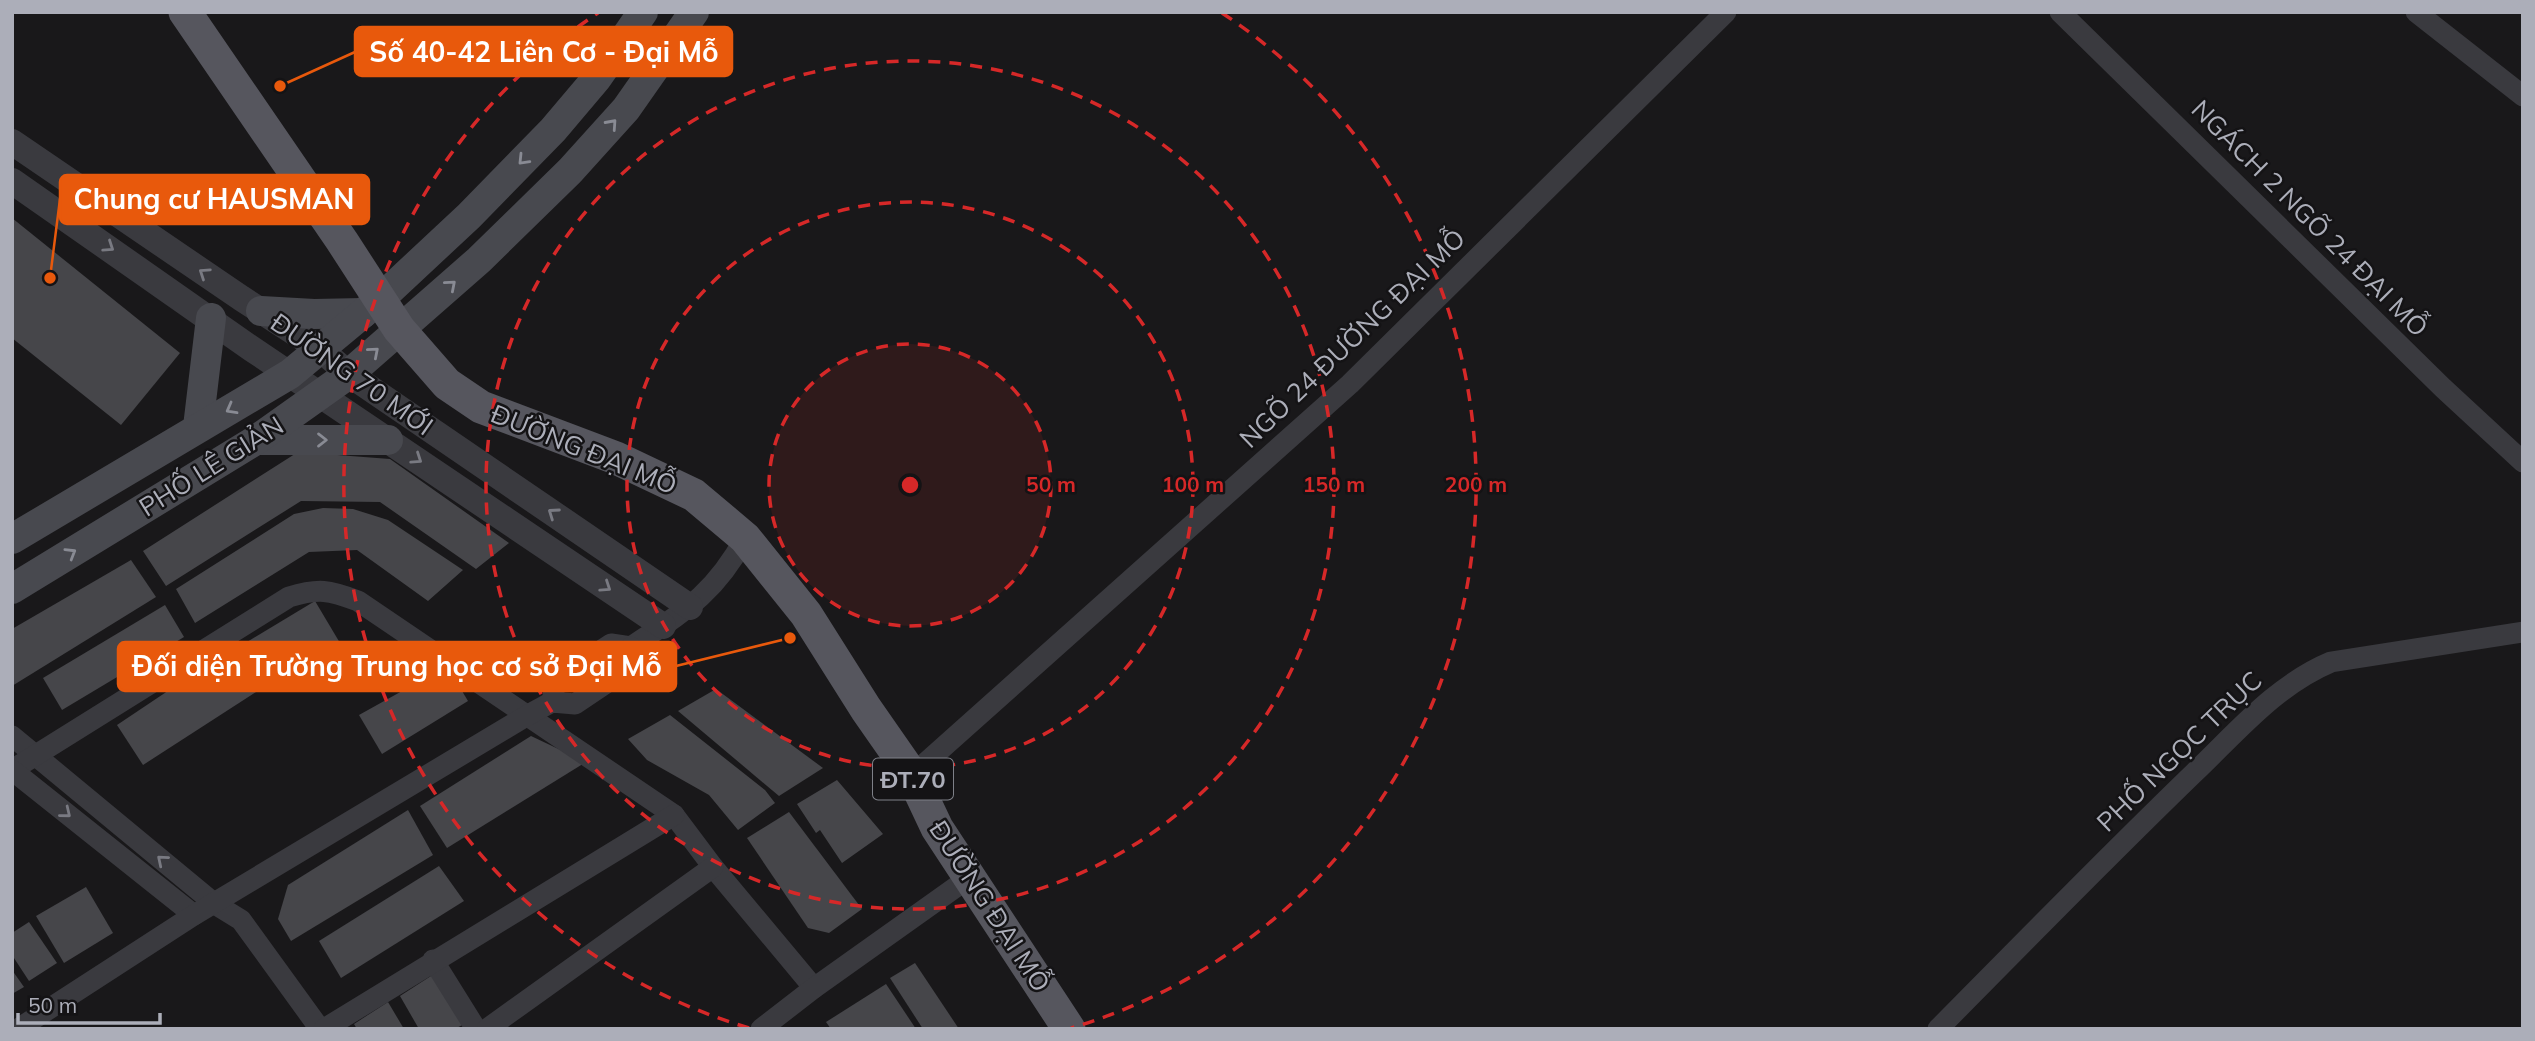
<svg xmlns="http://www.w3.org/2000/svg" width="2535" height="1041" viewBox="0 0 2535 1041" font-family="Mulish,sans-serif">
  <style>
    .building { fill: #46464a }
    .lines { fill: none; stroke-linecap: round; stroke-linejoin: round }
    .minor { stroke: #3a3a3f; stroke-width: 21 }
    .tertiary { stroke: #3a3a3f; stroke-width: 26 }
    .secondary { stroke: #48494f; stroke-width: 30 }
    .primary { stroke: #56565e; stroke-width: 33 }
    .oneway { stroke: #898b94 }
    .oneway2 { stroke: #797a82 }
    .ring { fill: none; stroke: #d62828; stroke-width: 3.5; stroke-dasharray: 12 9 }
    .labels { text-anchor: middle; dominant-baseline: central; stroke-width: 5; stroke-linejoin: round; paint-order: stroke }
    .shield { fill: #141315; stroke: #7e8088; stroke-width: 2 }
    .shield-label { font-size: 24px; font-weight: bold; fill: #acaeb9 }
    .street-label { font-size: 26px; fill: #acaeb9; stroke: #141315 }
    .centre { fill: #d62828; stroke: #141315; stroke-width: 3.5 }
    .ring-label { font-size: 21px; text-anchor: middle; font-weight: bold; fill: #d62828; stroke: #141315; stroke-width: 5; stroke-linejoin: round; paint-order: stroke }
    .leader { fill: none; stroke: #e8590c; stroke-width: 2.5 }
    .callout-dot { fill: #e8590c; stroke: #141315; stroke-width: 2.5 }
    .callout { fill: #e8590c; stroke: #e8590c; stroke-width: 2.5 }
    .callout-label { font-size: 28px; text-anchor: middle; font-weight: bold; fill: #fff }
  </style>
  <rect width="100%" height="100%" fill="#19181a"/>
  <!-- building -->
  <g class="building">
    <path d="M 12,218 L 180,353 L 121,425 L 12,338 Z"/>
    <path d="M 298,452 L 390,459 L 509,543 L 476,569 L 380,502 L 301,501 L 166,586 L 143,551 Z"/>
    <path d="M 323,508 L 353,509 L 388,520 L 463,570 L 428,601 L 357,550 L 309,552 L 195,623 L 176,589 L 294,514 Z"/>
    <path d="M 131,560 L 156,597 L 12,686 L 12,629 Z"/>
    <path d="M 315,601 L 340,643 L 268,685 L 242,645 Z"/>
    <path d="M 165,605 L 184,637 L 62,710 L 43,678 Z"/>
    <path d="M 229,650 L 256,692 L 143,765 L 117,725 Z"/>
    <path d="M 447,666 L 468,701 L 382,754 L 359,715 Z"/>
    <path d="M 716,689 L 823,768 L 779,796 L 678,711 Z"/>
    <path d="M 670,715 L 765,790 L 775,803 L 738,830 L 709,795 L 647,760 L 628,739 Z"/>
    <path d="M 531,736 L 586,762 L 447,848 L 420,806 Z"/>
    <path d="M 837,780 L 883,834 L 842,863 L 820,830 L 816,833 L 797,804 Z"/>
    <path d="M 408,810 L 433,855 L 291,941 L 278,919 L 288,885 Z"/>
    <path d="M 789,812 L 862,909 L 829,933 L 808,928 L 747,838 Z"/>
    <path d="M 439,866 L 464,901 L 341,978 L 319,941 Z"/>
    <path d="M 86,887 L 113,933 L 64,963 L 36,916 Z"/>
    <path d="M 29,922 L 57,963 L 29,981 L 12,955 L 12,933 Z"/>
    <path d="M 915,963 L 959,1029 L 923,1029 L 890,978 Z"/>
    <path d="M 12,970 L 24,987 L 12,994 Z"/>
    <path d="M 434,974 L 464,1024 L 455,1029 L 419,1029 L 400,996 Z"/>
    <path d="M 886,984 L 916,1029 L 831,1029 L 826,1022 Z"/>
    <path d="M 388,1002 L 404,1029 L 357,1029 L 354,1024 Z"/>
  </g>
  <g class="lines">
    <!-- minor -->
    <g class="minor">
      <path d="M 2060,12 L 2443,388 L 2523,462"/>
      <path d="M 2416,12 L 2523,96"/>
      <path d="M 552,702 L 556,680 L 611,644 L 631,647 C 683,612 714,595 745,538"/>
      <path d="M 12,736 L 215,904 L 241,920 L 320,1029"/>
      <path d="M 12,770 L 289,597 C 319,588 329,590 358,601 L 674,815 L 713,867 L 814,988"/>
      <path d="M 12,770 L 194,915"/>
      <path d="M 912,775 L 1350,384 L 1726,12"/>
      <path d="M 433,960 L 476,1029"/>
      <path d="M 18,1029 L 194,915 L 528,715 L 552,702 L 575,704 L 630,667 L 631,647"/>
      <path d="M 324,1029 L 674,815"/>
      <path d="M 487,1029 L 713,867"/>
      <path d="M 761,1029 L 814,988 L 970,877"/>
      <path d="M 1938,1029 C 2023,943 2108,856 2195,772 C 2237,732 2276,685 2331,662 L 2523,632"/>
    </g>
    <!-- tertiary -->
    <g class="tertiary">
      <path d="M 12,142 L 241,298 L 320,349 L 349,374 L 690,607"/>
      <path d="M 12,181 L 252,349 L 663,626"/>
    </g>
    <!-- secondary -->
    <g class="secondary">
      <path d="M 261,311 L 314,314 L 363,313"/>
      <path d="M 198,427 L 211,318"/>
      <path d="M 256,440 L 388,440"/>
      <path d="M 12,539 L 290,374 L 379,300 L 469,216 L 553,130 L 597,78 L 643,12"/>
      <path d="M 12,589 L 256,440 L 349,374 L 479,260 L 570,171 L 626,109 L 694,12"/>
    </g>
    <!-- primary -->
    <path class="primary" d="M 185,12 L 342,241 L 399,329 L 447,384 L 481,407 L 616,458 L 694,495 L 745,538 L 806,614 L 866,709 L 912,775 L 937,828 L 1069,1029"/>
  </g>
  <!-- one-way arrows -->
  <defs><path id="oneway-chevron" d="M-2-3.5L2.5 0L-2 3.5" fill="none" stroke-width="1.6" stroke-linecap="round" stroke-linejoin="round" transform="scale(1.75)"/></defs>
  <g class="oneway">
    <use href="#oneway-chevron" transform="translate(612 124) rotate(-48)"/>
    <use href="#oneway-chevron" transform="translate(523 160) rotate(134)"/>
    <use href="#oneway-chevron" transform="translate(451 285) rotate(-41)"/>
    <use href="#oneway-chevron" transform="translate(374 352) rotate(-41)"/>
    <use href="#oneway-chevron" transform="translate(231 409) rotate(151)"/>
    <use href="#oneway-chevron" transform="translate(322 440)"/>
    <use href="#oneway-chevron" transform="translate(71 553) rotate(-31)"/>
  </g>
  <g class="oneway2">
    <use href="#oneway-chevron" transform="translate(109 247) rotate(34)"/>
    <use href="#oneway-chevron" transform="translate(204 273) rotate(-146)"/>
    <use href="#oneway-chevron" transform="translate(417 459) rotate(34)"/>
    <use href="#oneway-chevron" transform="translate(553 513) rotate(-145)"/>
    <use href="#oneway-chevron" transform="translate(606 587) rotate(34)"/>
    <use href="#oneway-chevron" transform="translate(66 813) rotate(39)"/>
    <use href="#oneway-chevron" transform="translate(162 860) rotate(-140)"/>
  </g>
  <!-- distance rings -->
  <circle cx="910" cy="485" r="141" fill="#d62828" fill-opacity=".12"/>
  <g class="ring">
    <circle cx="910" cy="485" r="141"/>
    <circle cx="910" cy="485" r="283"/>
    <circle cx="910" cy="485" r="424"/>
    <path d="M749 1028A566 566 0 0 1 598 13M1222 13A566 566 0 0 1 1071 1028"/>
  </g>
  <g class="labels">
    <!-- shield labels -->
    <rect class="shield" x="873" y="758.5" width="80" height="41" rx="5"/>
    <g class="shield-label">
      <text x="913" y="779">ĐT.70</text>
    </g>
    <!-- street labels -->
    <g class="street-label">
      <text transform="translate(2310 218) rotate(45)">NGÁCH 2 NGÕ 24 ĐẠI MỖ</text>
      <text transform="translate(1352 338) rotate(-44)">NGÕ 24 ĐƯỜNG ĐẠI MỖ</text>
      <text transform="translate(352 374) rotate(35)">ĐƯỜNG 70 MỚI</text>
      <text transform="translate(584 449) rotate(22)">ĐƯỜNG ĐẠI MỖ</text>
      <text transform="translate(211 466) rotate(-32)">PHỐ LÊ GIẢN</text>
      <text transform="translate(2179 751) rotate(-44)">PHỐ NGỌC TRỤC</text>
      <text transform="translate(990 906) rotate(57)">ĐƯỜNG ĐẠI MỖ</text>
    </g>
  </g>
  <circle cx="910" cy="485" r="10" class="centre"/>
  <g class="ring-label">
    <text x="1051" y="492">50 m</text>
    <text x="1193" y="492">100 m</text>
    <text x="1334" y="492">150 m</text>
    <text x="1476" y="492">200 m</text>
  </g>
  <!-- callouts -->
  <path class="leader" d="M280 86L355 52M50 278L60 199M790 638L676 666"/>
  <g class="callout-dot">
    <circle cx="280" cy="86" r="7"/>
    <circle cx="50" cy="278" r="7"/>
    <circle cx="790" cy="638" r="7"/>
  </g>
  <g class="callout">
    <rect x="355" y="27" width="377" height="49" rx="7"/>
    <rect x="60" y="175" width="309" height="49" rx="7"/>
    <rect x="118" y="642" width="558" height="49" rx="7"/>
  </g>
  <g class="callout-label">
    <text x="544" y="62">Số 40-42 Liên Cơ - Đại Mỗ</text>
    <text x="214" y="209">Chung cư HAUSMAN</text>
    <text x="397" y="676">Đối diện Trường Trung học cơ sở Đại Mỗ</text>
  </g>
  <!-- border -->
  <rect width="2535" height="1041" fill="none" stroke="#acaeb9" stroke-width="28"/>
  <!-- scale -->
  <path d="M18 1013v10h142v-10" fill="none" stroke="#acaeb9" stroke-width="3.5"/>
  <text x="28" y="1013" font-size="21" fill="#acaeb9" stroke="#141315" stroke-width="5" paint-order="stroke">50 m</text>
</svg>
